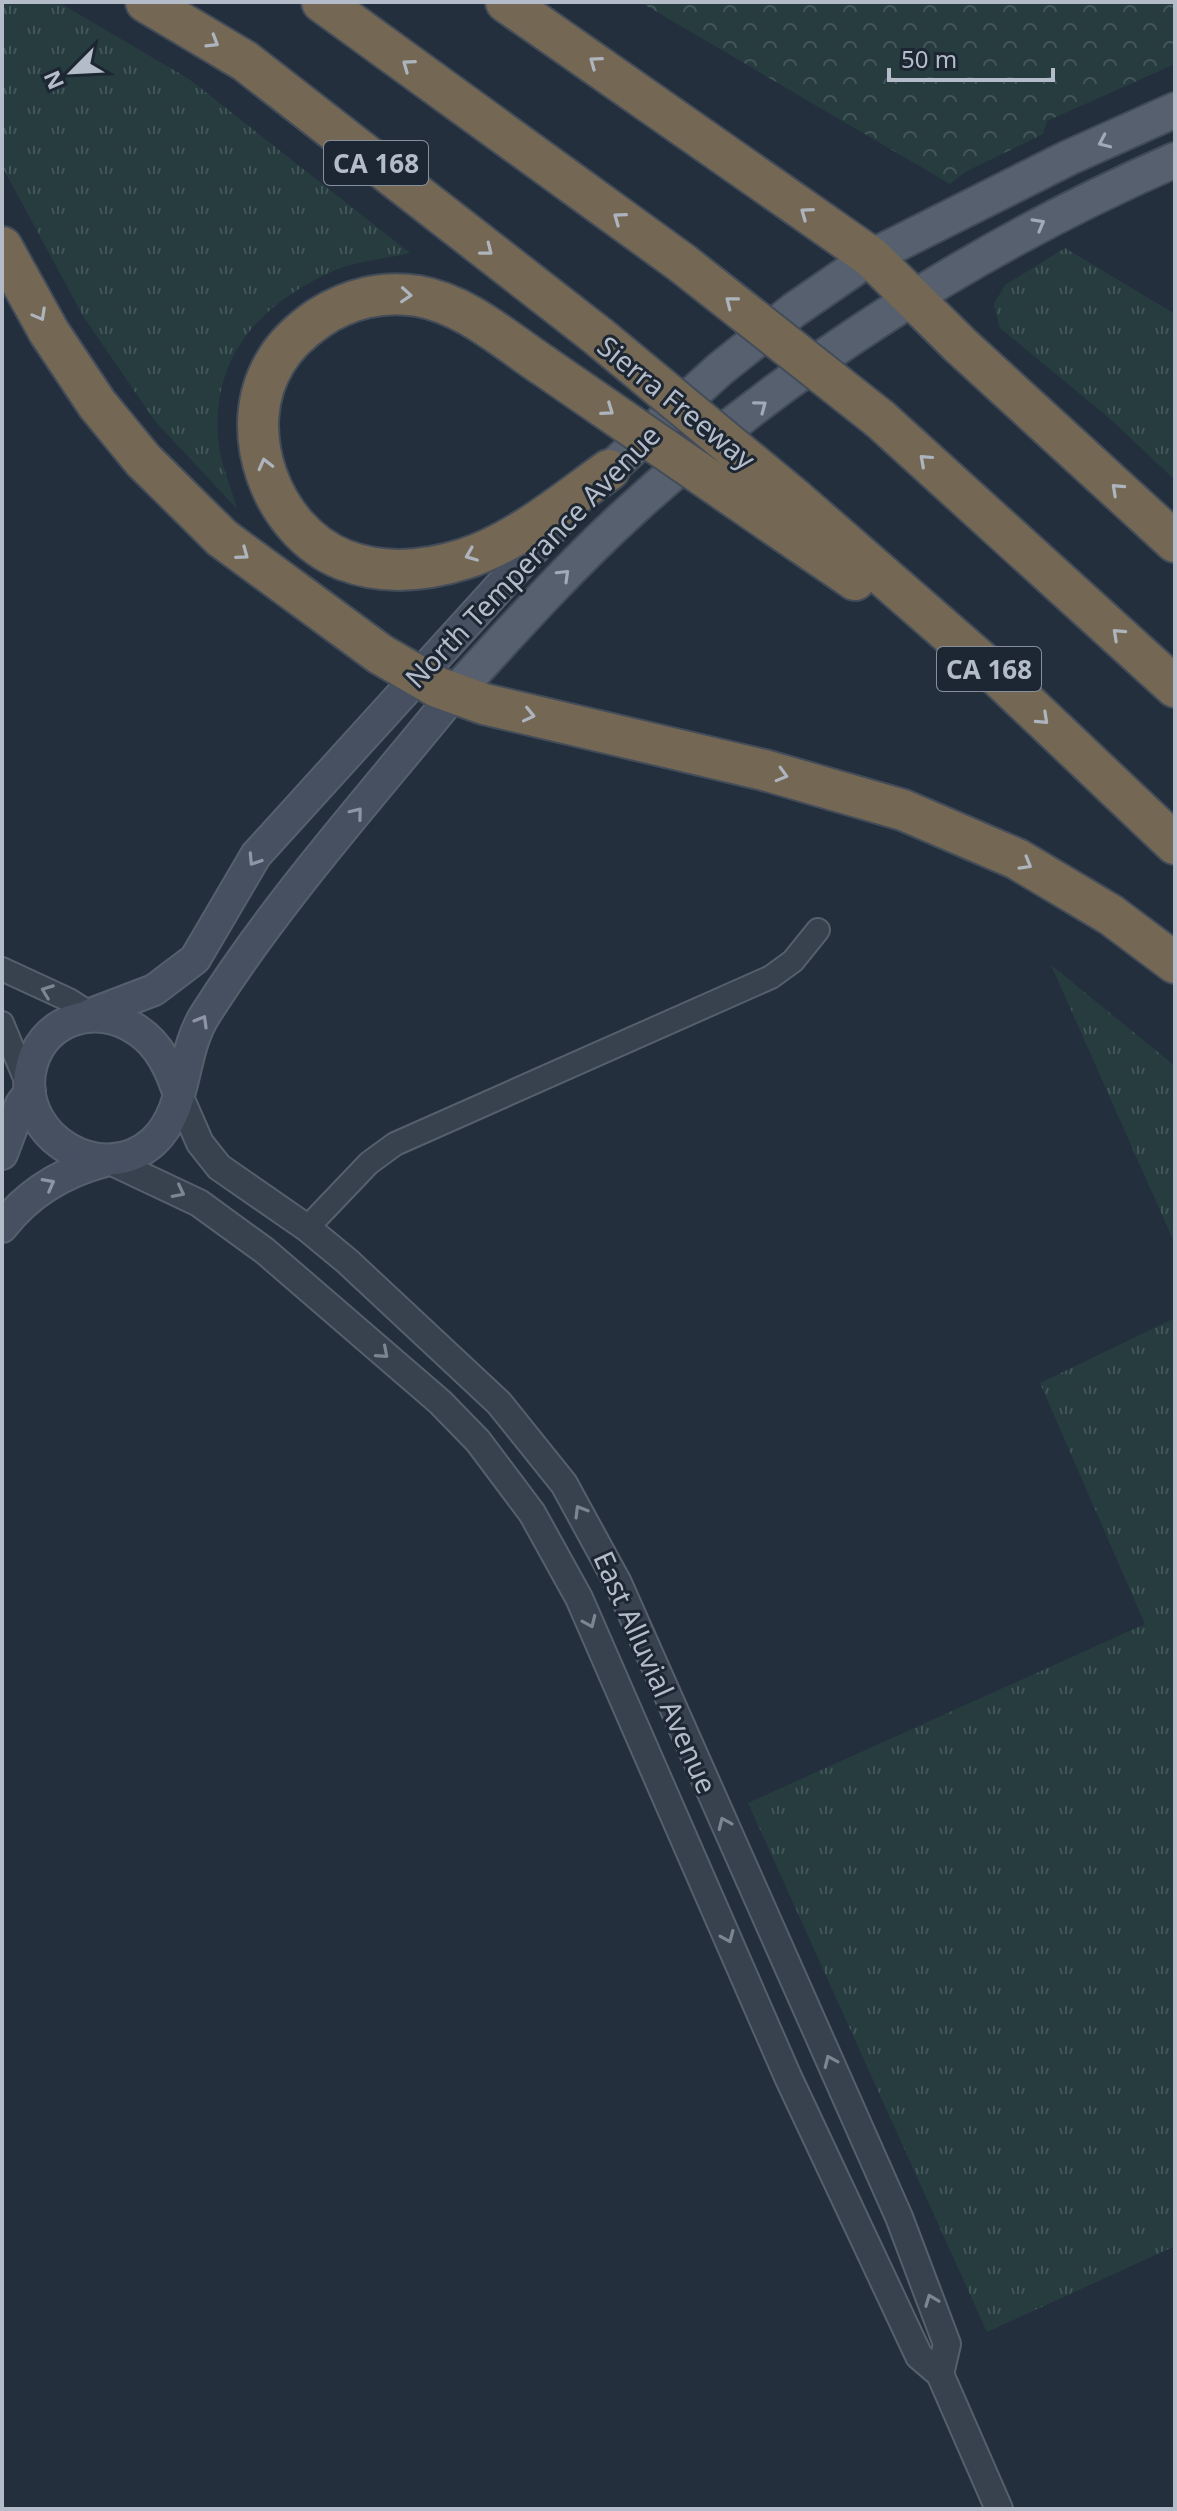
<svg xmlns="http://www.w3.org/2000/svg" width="1177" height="2511" viewBox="0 0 1177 2511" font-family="'Noto Sans',sans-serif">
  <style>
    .grass { fill: url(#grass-tufts) }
    .park { fill: url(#park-crowns) }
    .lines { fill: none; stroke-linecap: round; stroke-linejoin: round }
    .minor-casing { stroke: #565f6c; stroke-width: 26 }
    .tertiary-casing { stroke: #565f6c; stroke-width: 30 }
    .secondary-casing { stroke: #565f6c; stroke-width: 34 }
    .primary-casing { stroke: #414a57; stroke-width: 38 }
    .motorway-casing { stroke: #434c59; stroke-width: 44 }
    .minor { stroke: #38414e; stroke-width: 22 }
    .tertiary { stroke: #38414e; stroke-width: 26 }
    .secondary { stroke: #465061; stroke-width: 30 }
    .primary { stroke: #56606e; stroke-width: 34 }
    .motorway { stroke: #746855; stroke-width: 40 }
    .motorway-bridge-casing { stroke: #434c59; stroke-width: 44; stroke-linecap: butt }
    .motorway-bridge { stroke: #746855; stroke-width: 40 }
    .oneway { stroke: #aeb4bd }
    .oneway2 { stroke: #a1aab7 }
    .oneway3 { stroke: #8e96a5 }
    .oneway4 { stroke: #7c8592 }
    .labels { text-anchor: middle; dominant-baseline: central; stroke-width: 6; stroke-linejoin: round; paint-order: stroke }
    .shield { fill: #1d2633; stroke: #878f9c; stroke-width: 2 }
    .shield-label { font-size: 26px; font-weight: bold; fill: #b4bcc9 }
    .street-label { font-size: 28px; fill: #b4bcc9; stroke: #1d2633 }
  </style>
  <defs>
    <pattern id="grass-tufts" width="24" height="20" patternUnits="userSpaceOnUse" patternTransform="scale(2)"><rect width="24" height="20" fill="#263c3f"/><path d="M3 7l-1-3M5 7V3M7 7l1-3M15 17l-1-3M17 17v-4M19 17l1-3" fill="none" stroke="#435659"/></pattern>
    <pattern id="park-crowns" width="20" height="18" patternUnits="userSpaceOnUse" patternTransform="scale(2)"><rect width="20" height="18" fill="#263c3f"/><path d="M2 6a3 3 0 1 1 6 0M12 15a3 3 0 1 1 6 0" fill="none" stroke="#435659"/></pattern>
  </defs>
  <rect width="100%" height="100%" fill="#242f3e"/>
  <!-- grass -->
  <g class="grass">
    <path d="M 2,2 L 58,2 L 189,79 L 410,253 C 386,259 356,261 333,271 C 260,304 212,355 218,439 C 220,462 231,487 237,509 L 155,421 L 83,316 L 2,166 Z"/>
    <path d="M 1065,248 L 1175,314 L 1175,480 L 1108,417 L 1000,328 L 994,304 L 1005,285 Z"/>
    <path d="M 1051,965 L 1175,1066 L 1175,1244 Z"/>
    <path d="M 1175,1318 L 1175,2246 L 987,2332 L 748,1803 L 1145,1624 L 1040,1383 Z"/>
  </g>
  <!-- park -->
  <path class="park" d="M 640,2 L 1175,2 L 1175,64 L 1047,121 L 1043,134 L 965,172 L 950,184 Z"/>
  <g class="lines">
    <defs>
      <g id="minor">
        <path d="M 2,969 L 69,1000 L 91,1014"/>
        <path d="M 2,1023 L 29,1088"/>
        <path d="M 307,1228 L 369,1163 L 395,1144 L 771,977 L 793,961 L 818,930"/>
      </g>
      <g id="tertiary">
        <path d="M 179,1095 L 200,1143 L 219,1167 L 307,1228 L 347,1261 L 499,1403 L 564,1484 L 618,1583 L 899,2217 L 947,2344 L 940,2374"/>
        <path d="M 108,1160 L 199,1203 L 265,1251 L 440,1402 L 478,1441 L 532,1513 L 579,1598 L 788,2077 L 919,2356 L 940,2374 L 999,2509"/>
      </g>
      <g id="secondary">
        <path d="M 91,1014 L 154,990 L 195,959 L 256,855 L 563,517"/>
        <path d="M 179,1095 C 171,1070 160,1045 137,1030 C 96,1001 38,1020 30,1073 C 20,1138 102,1187 153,1142 C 188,1110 180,1054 205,1015 C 277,901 369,799 454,694"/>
        <path d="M 2,1154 L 21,1104 L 30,1092"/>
        <path d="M 2,1227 C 28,1193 63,1172 105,1161"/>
      </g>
      <g id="primary">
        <path d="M 609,470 L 720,369 L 794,310 L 871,257 L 1068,158 L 1175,110"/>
        <path d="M 454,694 C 510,633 565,571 626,515 C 783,370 980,245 1175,160"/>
      </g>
      <g id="motorway">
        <path d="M 146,2 L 245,61 L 598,336"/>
        <path d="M 322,2 L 682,263"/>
        <path d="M 506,2 L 871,257 L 960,345 L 1175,542"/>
        <path d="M 2,247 L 49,332 L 97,404 L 143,460 L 222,538 L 380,654 L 437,687 L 484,704 L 764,770 L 903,810 L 1017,859 L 1111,915 L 1175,963"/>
        <path d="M 544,366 C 505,340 465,304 418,296 C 383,290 348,299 319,318 C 303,329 286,344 276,361 C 233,429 272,532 344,560 C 383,575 426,571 464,559 C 517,542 564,502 609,470"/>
        <path d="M 880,419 L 1175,687"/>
        <path d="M 796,500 L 1000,678 L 1175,844"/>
        <path d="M 769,521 L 855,580"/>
      </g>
    </defs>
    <!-- minor casing -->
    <use href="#minor" class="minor-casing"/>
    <!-- tertiary casing -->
    <use href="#tertiary" class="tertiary-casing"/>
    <!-- secondary casing -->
    <use href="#secondary" class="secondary-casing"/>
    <!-- primary casing -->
    <use href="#primary" class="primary-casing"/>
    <!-- motorway casing -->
    <use href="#motorway" class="motorway-casing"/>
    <!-- minor -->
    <use href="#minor" class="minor"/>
    <!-- tertiary -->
    <use href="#tertiary" class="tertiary"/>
    <!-- secondary -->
    <use href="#secondary" class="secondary"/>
    <!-- primary -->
    <use href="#primary" class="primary"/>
    <!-- motorway -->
    <use href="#motorway" class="motorway"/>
    <defs>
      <g id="motorway-bridge">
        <path d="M 682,263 L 880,419"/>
        <path d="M 598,336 L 796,500"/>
        <path d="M 544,366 L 769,521"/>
      </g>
    </defs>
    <!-- motorway-bridge casing -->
    <use href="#motorway-bridge" class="motorway-bridge-casing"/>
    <!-- motorway-bridge -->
    <use href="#motorway-bridge" class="motorway-bridge"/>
  </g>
  <!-- one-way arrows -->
  <defs><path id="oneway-chevron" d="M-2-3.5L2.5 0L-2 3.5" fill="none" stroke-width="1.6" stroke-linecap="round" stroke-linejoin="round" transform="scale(2)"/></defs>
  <g class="oneway">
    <use href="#oneway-chevron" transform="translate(213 42) rotate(31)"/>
    <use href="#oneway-chevron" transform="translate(595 62) rotate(-144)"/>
    <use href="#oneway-chevron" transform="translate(408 65) rotate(-144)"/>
    <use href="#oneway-chevron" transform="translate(806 213) rotate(-144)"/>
    <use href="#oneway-chevron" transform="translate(619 218) rotate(-144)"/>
    <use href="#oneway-chevron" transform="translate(487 250) rotate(38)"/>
    <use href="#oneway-chevron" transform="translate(406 295) rotate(4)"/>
    <use href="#oneway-chevron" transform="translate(731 302) rotate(-142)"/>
    <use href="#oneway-chevron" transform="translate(40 315) rotate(61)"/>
    <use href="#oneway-chevron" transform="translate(608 410) rotate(35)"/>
    <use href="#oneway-chevron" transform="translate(925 460) rotate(-138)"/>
    <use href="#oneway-chevron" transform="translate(265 464) rotate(-104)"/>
    <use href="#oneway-chevron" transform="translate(1117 489) rotate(-137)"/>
    <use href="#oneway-chevron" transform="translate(243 554) rotate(36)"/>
    <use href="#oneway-chevron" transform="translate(471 555) rotate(158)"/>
    <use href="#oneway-chevron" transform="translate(1118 634) rotate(-137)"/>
    <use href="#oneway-chevron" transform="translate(529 715) rotate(13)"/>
    <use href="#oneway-chevron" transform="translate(1043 719) rotate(43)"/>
    <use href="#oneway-chevron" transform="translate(782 775) rotate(16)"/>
    <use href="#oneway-chevron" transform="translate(1026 864) rotate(30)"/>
  </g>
  <g class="oneway2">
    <use href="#oneway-chevron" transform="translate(1104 142) rotate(156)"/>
    <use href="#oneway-chevron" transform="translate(1039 224) rotate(-29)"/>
    <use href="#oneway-chevron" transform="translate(761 406) rotate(-37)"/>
    <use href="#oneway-chevron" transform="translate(564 575) rotate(-44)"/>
  </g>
  <g class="oneway3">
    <use href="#oneway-chevron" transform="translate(357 813) rotate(-51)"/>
    <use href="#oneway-chevron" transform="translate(254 860) rotate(123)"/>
    <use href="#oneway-chevron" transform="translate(202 1021) rotate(-60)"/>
    <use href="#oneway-chevron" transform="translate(49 1184) rotate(-28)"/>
  </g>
  <g class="oneway4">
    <use href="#oneway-chevron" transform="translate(47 991) rotate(-159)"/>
    <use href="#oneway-chevron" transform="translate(179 1192) rotate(27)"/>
    <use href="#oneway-chevron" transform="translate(383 1353) rotate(41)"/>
    <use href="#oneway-chevron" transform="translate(580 1511) rotate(-121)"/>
    <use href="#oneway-chevron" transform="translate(590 1622) rotate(66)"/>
    <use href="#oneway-chevron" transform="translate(724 1823) rotate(-114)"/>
    <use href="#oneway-chevron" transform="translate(728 1937) rotate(67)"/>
    <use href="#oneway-chevron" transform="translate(830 2061) rotate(-114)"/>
    <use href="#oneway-chevron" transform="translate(931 2300) rotate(-111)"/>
  </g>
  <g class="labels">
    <!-- shield labels -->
    <g class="shield">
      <rect x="324" y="141" width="104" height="44" rx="6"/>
      <rect x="937" y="647" width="104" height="44" rx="6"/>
    </g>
    <g class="shield-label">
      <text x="376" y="163">CA 168</text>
      <text x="989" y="669">CA 168</text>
    </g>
    <!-- street labels -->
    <g class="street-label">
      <text transform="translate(677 402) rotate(39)">Sierra Freeway</text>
      <text transform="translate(532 556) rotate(-46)">North Temperance Avenue</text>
      <text transform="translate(656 1672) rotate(66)">East Alluvial Avenue</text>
    </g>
  </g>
  <!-- border -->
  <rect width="1177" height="2511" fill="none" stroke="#b4bcc9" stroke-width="8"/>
  <!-- north arrow -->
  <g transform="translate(72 72) rotate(246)" stroke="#1d2633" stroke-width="6" paint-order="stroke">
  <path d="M0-6L14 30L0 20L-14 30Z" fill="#b4bcc9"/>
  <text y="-12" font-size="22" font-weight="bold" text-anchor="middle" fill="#b4bcc9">N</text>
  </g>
  <!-- scale -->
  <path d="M889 68v12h164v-12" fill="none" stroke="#b4bcc9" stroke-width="4"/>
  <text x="901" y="68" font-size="24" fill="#b4bcc9" stroke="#1d2633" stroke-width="6" paint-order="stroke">50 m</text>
</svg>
